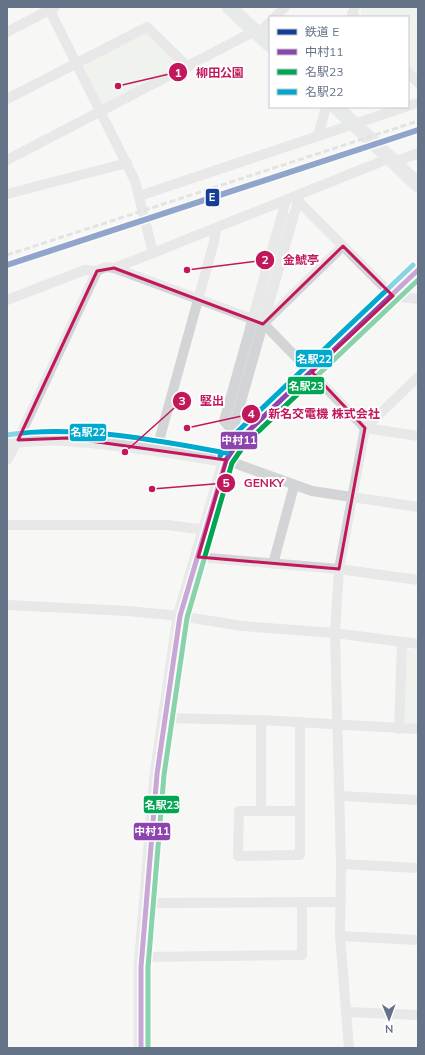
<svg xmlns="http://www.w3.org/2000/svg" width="425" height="1055" viewBox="0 0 425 1055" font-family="Mulish,'Noto Sans JP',sans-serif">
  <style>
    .green { fill: #e6ebe4 }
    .water { fill: #d6dbe0 }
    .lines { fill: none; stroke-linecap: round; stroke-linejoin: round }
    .street { stroke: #d3d4d5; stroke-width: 10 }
    .secondary { stroke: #d5d7da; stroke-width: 15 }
    .rail { stroke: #c9cacb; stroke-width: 3; stroke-dasharray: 6 3; stroke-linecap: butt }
    .bus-1-casing { stroke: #fff; stroke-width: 8 }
    .bus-2-casing { stroke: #fff; stroke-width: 8 }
    .bus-3-casing { stroke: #fff; stroke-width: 8 }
    .bus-1 { stroke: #8e44ad; stroke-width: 5 }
    .bus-2 { stroke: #00a651; stroke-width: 5 }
    .bus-3 { stroke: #00a9ce; stroke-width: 5 }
    .rail-1-casing { stroke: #fff; stroke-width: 9 }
    .rail-1 { stroke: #153f97; stroke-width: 6 }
    .marked { fill: none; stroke: #c2185b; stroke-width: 3; stroke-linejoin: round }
    .leader { fill: none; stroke: #c2185b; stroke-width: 1.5 }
    .callout-dot { fill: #c2185b; stroke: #fff; stroke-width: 1.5 }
    .mark-label { font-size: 12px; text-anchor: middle; font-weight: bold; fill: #fff }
    .callout-label { font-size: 12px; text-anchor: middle; font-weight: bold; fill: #c2185b; stroke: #fff; stroke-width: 4; stroke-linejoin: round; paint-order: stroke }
    .line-badge { stroke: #fff; stroke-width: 1.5 }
    .badge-label { font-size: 11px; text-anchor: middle; font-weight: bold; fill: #fff }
  </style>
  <rect width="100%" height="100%" fill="#f7f7f6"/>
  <!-- green -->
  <g class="green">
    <path d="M 361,7 L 418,7 L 418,77 L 408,66 L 408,17 L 363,17 L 361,15 Z"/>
    <path d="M 143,34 L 149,34 L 179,62 L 177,69 L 106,105 L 102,104 L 85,68 L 88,63 Z"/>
    <path d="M 405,649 L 418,650 L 418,724 L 402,724 Z"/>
  </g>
  <!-- water -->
  <path class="water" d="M 286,212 L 291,214 L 232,419 L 228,417 Z"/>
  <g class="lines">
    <!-- street -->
    <g class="street">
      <path d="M 275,17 L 285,7"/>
      <path d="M 355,17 L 352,14 L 355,7"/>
      <path d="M 7,32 L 55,7"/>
      <path d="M 258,34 L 270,22"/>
      <path d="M 408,72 L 418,83"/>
      <path d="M 7,99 L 147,27 L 188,67"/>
      <path d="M 408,106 L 418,103"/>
      <path d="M 318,136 L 326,107"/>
      <path d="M 7,160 L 255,31"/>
      <path d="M 394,162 L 418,153"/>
      <path d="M 7,194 L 127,163"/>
      <path d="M 139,196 L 405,107"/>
      <path d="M 299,197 L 298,201 L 393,296 L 418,299"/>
      <path d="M 153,253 L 390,158"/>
      <path d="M 114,268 L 263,323 L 365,428 L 418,436"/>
      <path d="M 7,300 L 85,270 L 97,271"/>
      <path d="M 264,323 L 343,246"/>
      <path d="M 233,430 L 298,201"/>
      <path d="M 240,439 L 224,421 L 286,200"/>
      <path d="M 157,448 L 214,242 L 216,228"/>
      <path d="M 7,460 L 18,440 L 97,271 L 105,267 L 114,268 L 153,253 L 135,181 L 48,7"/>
      <path d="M 226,460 L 312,491 L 418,507"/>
      <path d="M 7,525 L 168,525 L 206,530"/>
      <path d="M 198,557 L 339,569 L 418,580"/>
      <path d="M 273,564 L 294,486"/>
      <path d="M 7,605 L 128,611 L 180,616 L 242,626 L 335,633 L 418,644"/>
      <path d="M 165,718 L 261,720 L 418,729"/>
      <path d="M 261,720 L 261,811"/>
      <path d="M 300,722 L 300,855 L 238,856 L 239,811 L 300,811"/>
      <path d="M 399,729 L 402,642"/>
      <path d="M 340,796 L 418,800"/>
      <path d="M 341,864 L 418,868"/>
      <path d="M 146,903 L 341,902"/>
      <path d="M 340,936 L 418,940"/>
      <path d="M 142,957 L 302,955 L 302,903"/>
      <path d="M 347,1012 L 418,1015"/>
      <path d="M 349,1048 L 340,936 L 341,864 L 335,633 L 339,569 L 365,428 L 418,377"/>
    </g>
    <!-- secondary -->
    <g class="secondary">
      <path d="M 229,7 L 270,45"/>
      <path d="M 336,107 L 418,185"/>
      <path d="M 7,442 C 42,435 76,439 111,443 C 149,447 187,453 226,460"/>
      <path d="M 141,1048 L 141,967 L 157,774 L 180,616 L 226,460 L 240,439 L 418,270"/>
    </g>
    <!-- rail -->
    <path class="rail" d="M 7,255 L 418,121"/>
    <defs>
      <path id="bus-1" d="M 141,1048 L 141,967 L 157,774 L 180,616 L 226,460 L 240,439 L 418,270"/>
      <path id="bus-2" d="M 148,1048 L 148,967 L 164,775 L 187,618 L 232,463 L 245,444 L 418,280"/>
      <g id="bus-3">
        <path d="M 7,435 C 76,424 159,441 227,453"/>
        <path d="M 220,456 L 235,434 L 413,265"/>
      </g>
    </defs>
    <!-- bus-1 casing -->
    <use href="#bus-1" class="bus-1-casing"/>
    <!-- bus-2 casing -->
    <use href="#bus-2" class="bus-2-casing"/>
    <!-- bus-3 casing -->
    <use href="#bus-3" class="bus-3-casing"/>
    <!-- bus-1 -->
    <use href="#bus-1" class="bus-1"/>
    <!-- bus-2 -->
    <use href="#bus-2" class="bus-2"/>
    <!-- bus-3 -->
    <use href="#bus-3" class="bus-3"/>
    <defs>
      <path id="rail-1" d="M 7,265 L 418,130"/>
    </defs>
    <!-- rail-1 casing -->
    <use href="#rail-1" class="rail-1-casing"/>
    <!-- rail-1 -->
    <use href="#rail-1" class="rail-1"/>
  </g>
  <!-- marked area -->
  <path d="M0 0H425V1055H0ZM 343,246 L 393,296 L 312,372 L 365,428 L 339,569 L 198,557 L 226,460 L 69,438 L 18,440 L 97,271 L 114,268 L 263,324 Z" fill="#f7f7f6" fill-opacity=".55" fill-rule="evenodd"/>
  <path class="marked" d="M 343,246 L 393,296 L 312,372 L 365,428 L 339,569 L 198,557 L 226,460 L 69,438 L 18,440 L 97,271 L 114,268 L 263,324 Z"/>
  <!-- callouts -->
  <path class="leader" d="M118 86L178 72M187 270L265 260M125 452L182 401M187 428L251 414M152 489L226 483"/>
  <g class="callout-dot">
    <circle cx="118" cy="86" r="4"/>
    <circle cx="187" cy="270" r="4"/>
    <circle cx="125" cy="452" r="4"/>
    <circle cx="187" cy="428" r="4"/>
    <circle cx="152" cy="489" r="4"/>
    <circle cx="178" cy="72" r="10"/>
    <circle cx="265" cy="260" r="10"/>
    <circle cx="182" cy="401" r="10"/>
    <circle cx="251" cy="414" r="10"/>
    <circle cx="226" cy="483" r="10"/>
  </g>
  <g class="mark-label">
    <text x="178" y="77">1</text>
    <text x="265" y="264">2</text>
    <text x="182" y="405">3</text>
    <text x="251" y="418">4</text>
    <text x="226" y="487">5</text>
  </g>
  <g class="callout-label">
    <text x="220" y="77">柳田公園</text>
    <text x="301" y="264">金鯱亭</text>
    <text x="212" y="405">堅出</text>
    <text x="324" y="418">新名交電機 株式会社</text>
    <text x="264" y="487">GENKY</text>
  </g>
  <g class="line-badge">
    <rect x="205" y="188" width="15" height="19" rx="4" fill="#153f97"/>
    <rect x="295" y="349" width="38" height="19" rx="4" fill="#00a9ce"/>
    <rect x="287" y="376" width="38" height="19" rx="4" fill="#00a651"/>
    <rect x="69" y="423" width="38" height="19" rx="4" fill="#00a9ce"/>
    <rect x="220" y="431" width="38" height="19" rx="4" fill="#8e44ad"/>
    <rect x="143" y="795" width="37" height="19" rx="4" fill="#00a651"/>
    <rect x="133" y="822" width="38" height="19" rx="4" fill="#8e44ad"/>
  </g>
  <g class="badge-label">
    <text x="212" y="201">E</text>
    <text x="314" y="363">名駅22</text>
    <text x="306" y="390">名駅23</text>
    <text x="88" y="436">名駅22</text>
    <text x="239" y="444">中村11</text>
    <text x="162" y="809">名駅23</text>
    <text x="152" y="835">中村11</text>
  </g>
  <!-- border -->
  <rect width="425" height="1055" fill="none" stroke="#657389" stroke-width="16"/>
  <!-- legend -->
  <rect x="269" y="16" width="140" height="92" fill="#ffffff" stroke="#c1c7d0"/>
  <rect x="277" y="29" width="20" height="6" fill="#153f97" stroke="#c1c7d0"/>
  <text x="305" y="36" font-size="12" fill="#657389">鉄道 E</text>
  <rect x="277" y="49" width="20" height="6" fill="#8e44ad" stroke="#c1c7d0"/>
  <text x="305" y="56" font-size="12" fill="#657389">中村11</text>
  <rect x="277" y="69" width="20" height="6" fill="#00a651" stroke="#c1c7d0"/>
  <text x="305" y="76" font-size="12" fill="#657389">名駅23</text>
  <rect x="277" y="89" width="20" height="6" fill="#00a9ce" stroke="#c1c7d0"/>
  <text x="305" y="96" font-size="12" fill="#657389">名駅22</text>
  <!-- north arrow -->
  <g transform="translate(389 1019) rotate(179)" stroke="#ffffff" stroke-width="3" paint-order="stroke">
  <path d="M0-3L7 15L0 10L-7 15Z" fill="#657389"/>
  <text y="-6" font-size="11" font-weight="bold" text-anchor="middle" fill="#657389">N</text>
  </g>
</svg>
